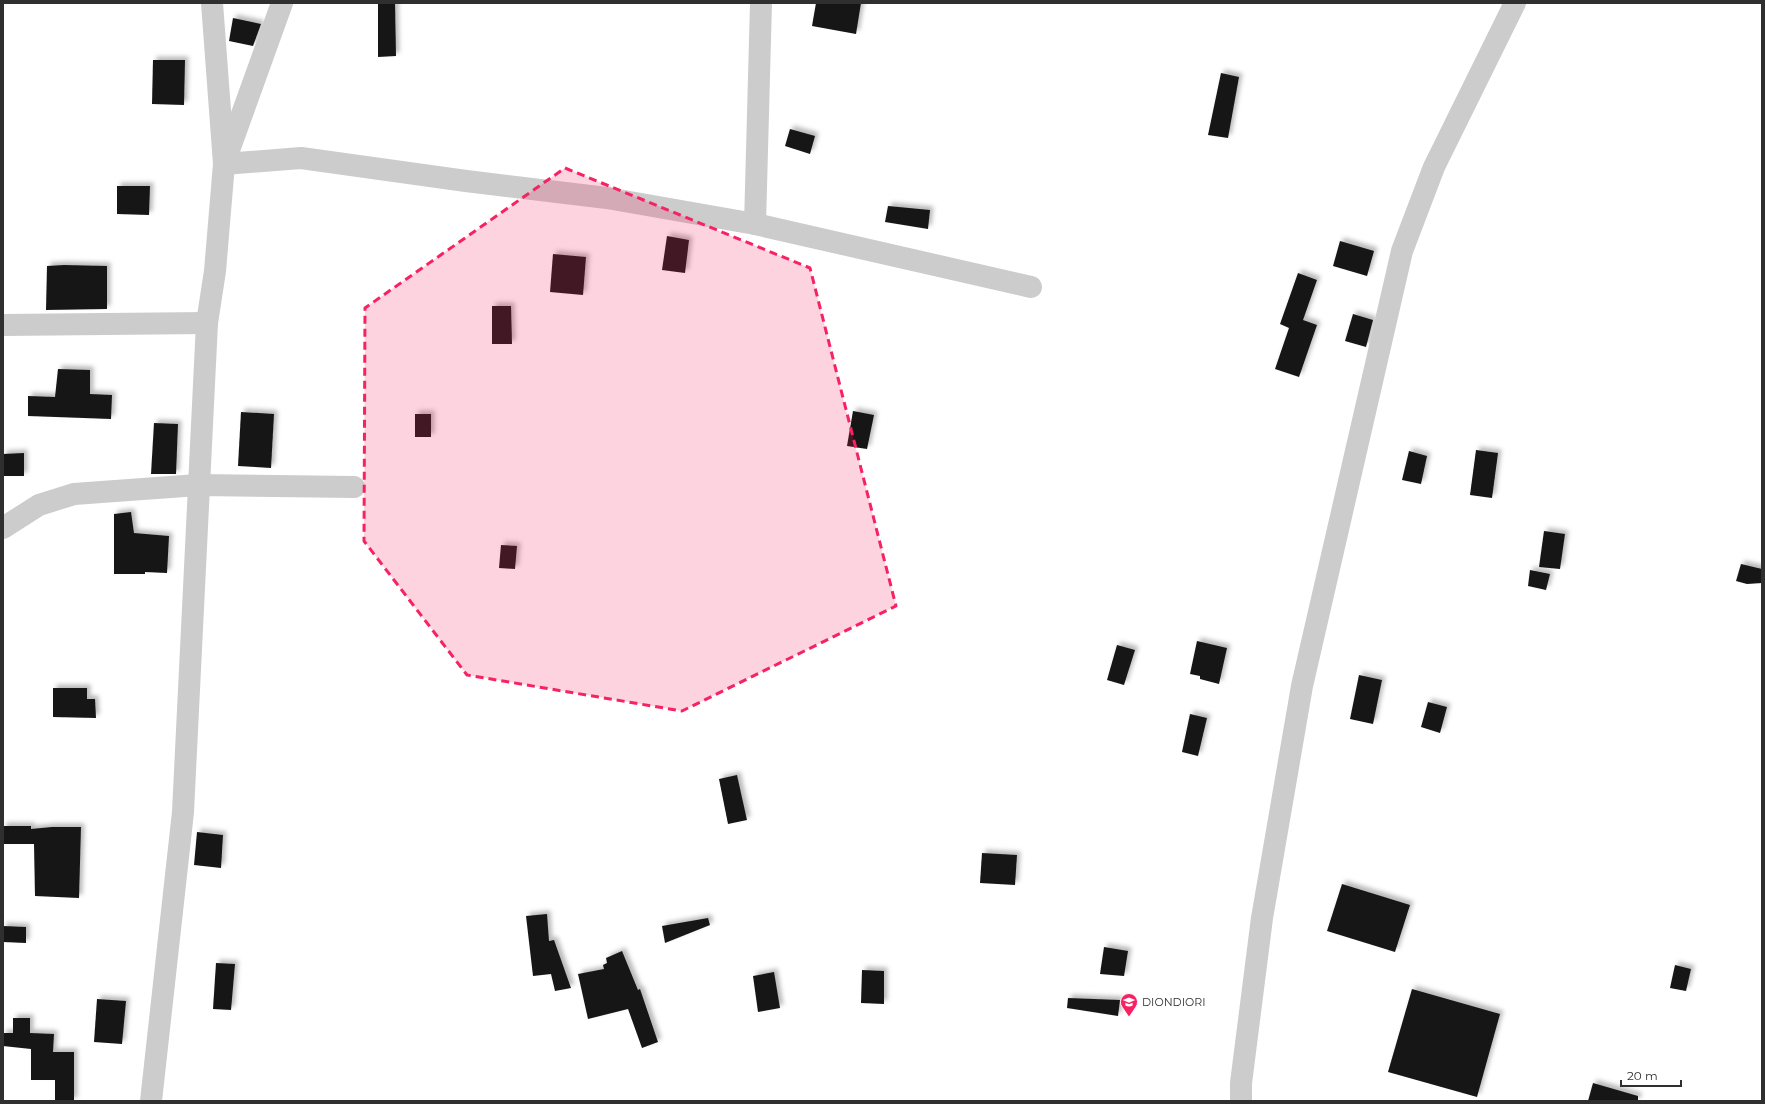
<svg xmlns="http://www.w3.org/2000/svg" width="1765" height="1104" viewBox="0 0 1765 1104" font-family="Montserrat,sans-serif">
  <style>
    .building { fill: #161616; filter: url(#shadow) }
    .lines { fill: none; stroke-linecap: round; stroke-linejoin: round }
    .minor { stroke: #ccc; stroke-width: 22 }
    .marked { fill: #f62262; fill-opacity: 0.2; stroke: #f62262; stroke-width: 3; stroke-dasharray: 8 5; stroke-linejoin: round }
    .labels { text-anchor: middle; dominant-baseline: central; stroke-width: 4; stroke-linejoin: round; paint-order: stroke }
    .poi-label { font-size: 11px; fill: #2f2f2f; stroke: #fff; text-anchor: start }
  </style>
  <defs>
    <filter id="shadow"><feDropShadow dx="3.5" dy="-3.5" stdDeviation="2" flood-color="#0004"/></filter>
  </defs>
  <rect width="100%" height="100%" fill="#fff"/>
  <!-- building -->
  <g class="building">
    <path d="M 378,3 L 395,3 L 396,56 L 378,57 Z"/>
    <path d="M 816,3 L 861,3 L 856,34 L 812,26 Z"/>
    <path d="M 233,18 L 261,24 L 253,46 L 229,41 Z"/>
    <path d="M 153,60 L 185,60 L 184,105 L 152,104 Z"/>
    <path d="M 1221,73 L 1239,77 L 1228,138 L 1208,135 Z"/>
    <path d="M 790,129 L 815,136 L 810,154 L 785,146 Z"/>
    <path d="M 117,186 L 150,186 L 149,215 L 117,214 Z"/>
    <path d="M 888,206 L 930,210 L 928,229 L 885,222 Z"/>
    <path d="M 667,236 L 689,240 L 685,273 L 662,270 Z"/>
    <path d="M 1340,241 L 1374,251 L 1367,276 L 1333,266 Z"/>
    <path d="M 553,254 L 586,257 L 583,295 L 550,292 Z"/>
    <path d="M 64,265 L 107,266 L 107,309 L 46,310 L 47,266 Z"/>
    <path d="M 1298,273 L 1317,280 L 1303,320 L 1317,325 L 1299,377 L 1275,369 L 1289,328 L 1280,324 Z"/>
    <path d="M 492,306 L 511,306 L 512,344 L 492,344 Z"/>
    <path d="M 1353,314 L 1373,320 L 1366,347 L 1345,341 Z"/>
    <path d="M 58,369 L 90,370 L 90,394 L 112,395 L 111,419 L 28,416 L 28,396 L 55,397 Z"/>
    <path d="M 853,411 L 874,415 L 867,449 L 847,446 Z"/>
    <path d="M 241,412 L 274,414 L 271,468 L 238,466 Z"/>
    <rect x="415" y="414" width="16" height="23"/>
    <path d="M 154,423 L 178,424 L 176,474 L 151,474 Z"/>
    <path d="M 1476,450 L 1498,453 L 1492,498 L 1470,495 Z"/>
    <path d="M 1409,451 L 1427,456 L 1421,484 L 1402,480 Z"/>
    <path d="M 24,453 L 24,476 L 3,476 L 3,454 Z"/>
    <path d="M 131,512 L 134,533 L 169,536 L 167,573 L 145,572 L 145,574 L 114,574 L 114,514 Z"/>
    <path d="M 1544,531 L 1565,534 L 1560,569 L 1539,567 Z"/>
    <path d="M 501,545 L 517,546 L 515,569 L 499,568 Z"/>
    <path d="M 1741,564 L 1762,569 L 1762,583 L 1747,584 L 1736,581 Z"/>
    <path d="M 1530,570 L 1550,574 L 1546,590 L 1528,586 Z"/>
    <path d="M 1197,641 L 1227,648 L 1219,684 L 1200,679 L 1200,676 L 1190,674 Z"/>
    <path d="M 1117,645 L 1135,650 L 1124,685 L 1107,680 Z"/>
    <path d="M 1359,675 L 1382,680 L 1373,724 L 1350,719 Z"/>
    <path d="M 53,688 L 87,688 L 87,699 L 95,699 L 96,718 L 53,717 Z"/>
    <path d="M 1428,702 L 1447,707 L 1440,733 L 1421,727 Z"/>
    <path d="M 1190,714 L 1207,718 L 1198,756 L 1182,752 Z"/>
    <path d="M 737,775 L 747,820 L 728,824 L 719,779 Z"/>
    <path d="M 3,826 L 31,826 L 31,829 L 52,827 L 81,827 L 79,898 L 35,896 L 34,844 L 3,844 Z"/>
    <path d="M 197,832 L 223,835 L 221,868 L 194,865 Z"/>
    <path d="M 982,853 L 1017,855 L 1015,885 L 980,883 Z"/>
    <path d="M 1342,884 L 1410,905 L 1395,952 L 1327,931 Z"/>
    <path d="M 547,914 L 549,941 L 554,940 L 571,988 L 555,991 L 551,974 L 533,976 L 526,916 Z"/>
    <path d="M 708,918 L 710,925 L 665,943 L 662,926 Z"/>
    <path d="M 3,926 L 26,927 L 26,943 L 3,942 Z"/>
    <path d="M 1104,947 L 1128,951 L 1124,976 L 1100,974 Z"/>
    <path d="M 622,951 L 638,990 L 640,989 L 658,1042 L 642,1048 L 628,1009 L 588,1019 L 578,974 L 604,969 L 603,965 L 607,963 L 606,958 Z"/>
    <path d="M 216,963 L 235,964 L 231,1010 L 213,1009 Z"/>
    <path d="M 1675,965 L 1691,969 L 1686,991 L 1670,988 Z"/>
    <path d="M 862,970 L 884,971 L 884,1004 L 861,1003 Z"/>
    <path d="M 774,972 L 780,1008 L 758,1012 L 753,976 Z"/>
    <path d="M 1412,989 L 1500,1014 L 1477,1097 L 1388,1072 Z"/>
    <path d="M 1068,998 L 1120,1000 L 1118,1016 L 1067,1008 Z"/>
    <path d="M 97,999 L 126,1001 L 122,1044 L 94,1042 Z"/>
    <path d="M 13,1018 L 30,1018 L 30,1033 L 54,1034 L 53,1052 L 74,1052 L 74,1101 L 55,1101 L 55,1080 L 31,1080 L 31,1049 L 3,1046 L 3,1033 L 13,1033 Z"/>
    <path d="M 1593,1083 L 1638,1096 L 1638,1101 L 1588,1101 Z"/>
  </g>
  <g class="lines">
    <!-- minor -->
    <g class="minor">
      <path d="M 212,3 L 224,164 L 301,158 L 466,181 L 607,198 L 755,224 L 1031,287"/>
      <path d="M 755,224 L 761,3"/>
      <path d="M 3,325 L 207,323"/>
      <path d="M 3,528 L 39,505 L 74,494 L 198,485 L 354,487"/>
      <path d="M 151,1101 L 183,812 L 207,323 L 215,271 L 224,164 L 282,3"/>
      <path d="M 1241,1101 L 1241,1083 L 1262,918 L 1302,686 L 1402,251 L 1434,167 L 1515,3"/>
    </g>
  </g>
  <!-- marked area -->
  <path class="marked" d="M 565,168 L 810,268 L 896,606 L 682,711 L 467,675 L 364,541 L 365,308 Z"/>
  <!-- icons -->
  <defs>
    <symbol id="school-pin" viewBox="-11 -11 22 30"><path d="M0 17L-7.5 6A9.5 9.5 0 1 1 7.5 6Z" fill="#f62262" stroke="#fff"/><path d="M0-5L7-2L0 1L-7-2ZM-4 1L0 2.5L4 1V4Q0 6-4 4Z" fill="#fff"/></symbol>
  </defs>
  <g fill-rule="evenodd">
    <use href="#school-pin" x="1119" y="992" width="20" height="27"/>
  </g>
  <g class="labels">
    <!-- poi labels -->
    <g class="poi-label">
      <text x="1142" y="1002">DIONDIORI</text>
    </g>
  </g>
  <!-- border -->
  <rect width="1765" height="1104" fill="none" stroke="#2f2f2f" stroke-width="8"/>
  <!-- scale -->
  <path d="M1621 1080v6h60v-6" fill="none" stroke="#2f2f2f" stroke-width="2"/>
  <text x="1627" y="1080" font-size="12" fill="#2f2f2f" stroke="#ffffff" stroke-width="3" paint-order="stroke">20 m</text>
</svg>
